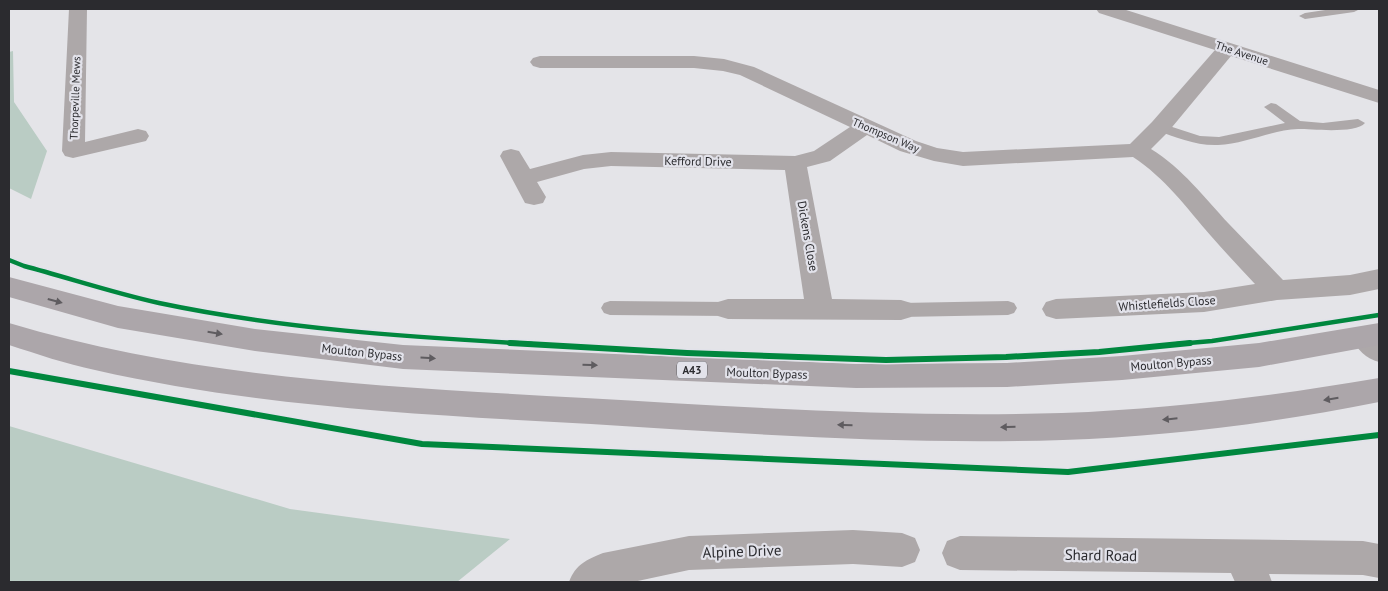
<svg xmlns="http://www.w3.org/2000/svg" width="1388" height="591" viewBox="0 0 1388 591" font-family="'PT Sans',sans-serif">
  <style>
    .green { fill: #baccc4 }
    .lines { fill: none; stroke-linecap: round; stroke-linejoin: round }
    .service { fill: #ada8a9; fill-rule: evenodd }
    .minor { fill: #ada8a9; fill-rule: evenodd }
    .trunk { fill: #aca6aa; fill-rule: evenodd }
    .cycleway-far1-casing { stroke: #e2e2ea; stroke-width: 8 }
    .cycleway-casing { stroke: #e2e2ea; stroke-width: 9 }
    .cycleway-far1 { stroke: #00873e; stroke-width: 4.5 }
    .cycleway { stroke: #00873e; stroke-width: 6 }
    .oneway { fill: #5f5c60 }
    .labels { text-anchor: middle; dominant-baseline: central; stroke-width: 4.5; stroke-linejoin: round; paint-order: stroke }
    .far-street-label { font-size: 11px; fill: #2b2b2f; stroke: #e2e2ea }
    .shield { fill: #e2e2ea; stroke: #626267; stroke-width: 1 }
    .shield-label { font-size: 11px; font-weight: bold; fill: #2b2b2f }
    .street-label { font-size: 12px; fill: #2b2b2f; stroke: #e2e2ea }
    .near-street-label { font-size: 15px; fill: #2b2b2f; stroke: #e2e2ea }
  </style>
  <rect width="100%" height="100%" fill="#e4e4e8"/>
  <!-- green -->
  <g class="green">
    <path d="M 13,51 L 14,102 L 47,151 L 31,199 L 9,188 L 9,52 Z"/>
    <path d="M 9,426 L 290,509 L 510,539 L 457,582 L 9,582 Z"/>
  </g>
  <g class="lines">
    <!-- service -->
    <g class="service">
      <path d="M 1332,9 L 1360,9 L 1354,12 L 1305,19 L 1299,16 L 1305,13 Z"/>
      <path d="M 1271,103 L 1276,104 L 1300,121 L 1323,123 L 1358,119 L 1365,123 C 1356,134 1312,129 1298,129 C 1271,130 1245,144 1218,145 C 1196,146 1176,137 1155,130 L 1153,127 L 1160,123 L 1200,136 L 1219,137 L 1285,123 L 1264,107 Z"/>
      <path d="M 610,301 L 728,302 L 734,304 L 737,309 L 734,314 L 728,316 L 610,315 L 604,313 L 601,308 L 604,303 Z"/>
      <path d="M 1008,301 L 1014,303 L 1017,308 L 1014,313 L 1008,315 L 901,317 L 895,315 L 892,310 L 895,305 L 901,303 Z"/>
    </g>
    <!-- minor -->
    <g class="minor">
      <path d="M 69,9 L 87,9 L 85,142 L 138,129 L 146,131 L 149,136 L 146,141 L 73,158 L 65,156 L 62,151 Z"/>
      <path d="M 1096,9 L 1123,9 L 1379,90 L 1379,103 L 1231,56 L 1168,132 L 1151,149 C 1183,169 1204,197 1229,224 C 1247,243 1265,261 1283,280 L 1350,275 L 1379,269 L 1379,289 L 1350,295 L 1277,300 L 1204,312 L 1056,319 L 1046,316 L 1042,309 L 1046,302 L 1056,299 L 1204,292 L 1255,284 C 1240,268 1225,252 1211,236 C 1186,207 1165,178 1133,157 L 963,166 L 934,161 L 900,151 L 867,135 L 830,161 L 807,167 L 832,299 L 901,300 L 911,303 L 915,310 L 911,317 L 901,320 L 728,319 L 718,316 L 714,309 L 718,302 L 728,299 L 804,299 L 785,170 L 611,166 L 584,169 L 537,182 L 546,197 L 543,203 L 534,205 L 525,203 L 500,156 L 503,151 L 511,149 L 519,151 L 530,169 L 583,155 L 611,152 L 795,156 L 814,151 L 850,127 L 740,75 L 723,71 L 694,68 L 540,68 L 533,66 L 530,62 L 533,58 L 540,56 L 694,56 L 724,59 L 754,67 L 916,141 L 937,148 L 963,152 L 1130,144 L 1152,122 L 1215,50 L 1099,13 Z"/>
      <path d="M 1365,326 L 1375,329 L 1379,333 L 1379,362 C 1366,359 1357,349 1351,337 L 1355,329 Z"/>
      <path d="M 853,530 L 902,533 L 915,538 L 920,550 L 915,562 L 902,567 L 853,564 L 689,570 L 633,582 L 569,582 C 576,564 586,560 603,553 L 689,536 Z"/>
      <path d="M 960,536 L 1363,541 L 1379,544 L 1379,578 L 1363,575 L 1269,574 L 1272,582 L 1235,582 L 1231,573 L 960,570 L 947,565 L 942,553 L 947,541 Z"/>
    </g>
    <!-- trunk -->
    <g class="trunk">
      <path d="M 9,277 L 118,306 L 255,329 L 403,345 L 856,364 L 1007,363 L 1122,356 L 1259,343 L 1379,323 L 1379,345 L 1259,367 L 1122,380 L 1007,387 L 856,388 L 403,369 L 255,351 L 118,328 L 9,297 Z"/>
      <path d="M 9,323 C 195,379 392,387 585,398 C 744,407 903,418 1062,413 C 1169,409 1274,396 1379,378 L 1379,402 C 1275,423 1169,436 1063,440 C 906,445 748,434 591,424 C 426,415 258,407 95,370 C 66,364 37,354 9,345 Z"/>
    </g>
    <defs>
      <g id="cycleway-far1">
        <path d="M 9,260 L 24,266 C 69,278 114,293 159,303 C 282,329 408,337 532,344"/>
        <path d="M 1177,344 L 1212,341 L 1379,315"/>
      </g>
      <g id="cycleway">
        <path d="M 510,343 L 687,353 L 886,360 L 1006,357 L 1099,352 L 1190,343"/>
        <path d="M 9,371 L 422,444 L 1068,472 L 1379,435"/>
      </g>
    </defs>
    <!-- cycleway-far1 casing -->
    <use href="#cycleway-far1" class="cycleway-far1-casing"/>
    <!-- cycleway casing -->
    <use href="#cycleway" class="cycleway-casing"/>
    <!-- cycleway-far1 -->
    <use href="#cycleway-far1" class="cycleway-far1"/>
    <!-- cycleway -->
    <use href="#cycleway" class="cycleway"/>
  </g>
  <!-- one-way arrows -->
  <defs><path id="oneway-solid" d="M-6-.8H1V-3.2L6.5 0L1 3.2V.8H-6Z" transform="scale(1.25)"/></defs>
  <g class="oneway">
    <use href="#oneway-solid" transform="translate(55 301) rotate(15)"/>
    <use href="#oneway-solid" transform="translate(215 333) rotate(9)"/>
    <use href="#oneway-solid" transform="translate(428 358) rotate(3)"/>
    <use href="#oneway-solid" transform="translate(590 365) rotate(2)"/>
    <use href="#oneway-solid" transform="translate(1331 399) rotate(171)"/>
    <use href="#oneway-solid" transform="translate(1170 419) rotate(174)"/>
    <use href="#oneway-solid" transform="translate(845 425) rotate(-179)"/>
    <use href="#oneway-solid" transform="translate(1008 427) rotate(179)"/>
  </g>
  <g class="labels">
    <!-- far-street labels -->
    <g class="far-street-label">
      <text transform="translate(1242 53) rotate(18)">The Avenue</text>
      <text transform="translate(75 98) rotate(-88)">Thorpeville Mews</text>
      <text transform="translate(886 135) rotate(23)">Thompson Way</text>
    </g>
    <!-- shield labels -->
    <rect class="shield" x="677" y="361.5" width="30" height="17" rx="4"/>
    <g class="shield-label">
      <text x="692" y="370">A43</text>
    </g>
    <!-- street labels -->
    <g class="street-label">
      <text transform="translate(698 161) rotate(1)">Kefford Drive</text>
      <text transform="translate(808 236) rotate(80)">Dickens Close</text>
      <text transform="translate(1167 303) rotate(-4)">Whistlefields Close</text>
      <text transform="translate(362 352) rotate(6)">Moulton Bypass</text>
      <text transform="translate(1171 363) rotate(-5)">Moulton Bypass</text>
      <text transform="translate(767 373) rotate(2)">Moulton Bypass</text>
    </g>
    <!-- near-street labels -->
    <g class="near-street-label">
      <text transform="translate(742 551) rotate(-2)">Alpine Drive</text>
      <text transform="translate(1101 555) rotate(1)">Shard Road</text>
    </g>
  </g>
  <!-- border -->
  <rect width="1388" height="591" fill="none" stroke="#2b2b2f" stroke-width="20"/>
</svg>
